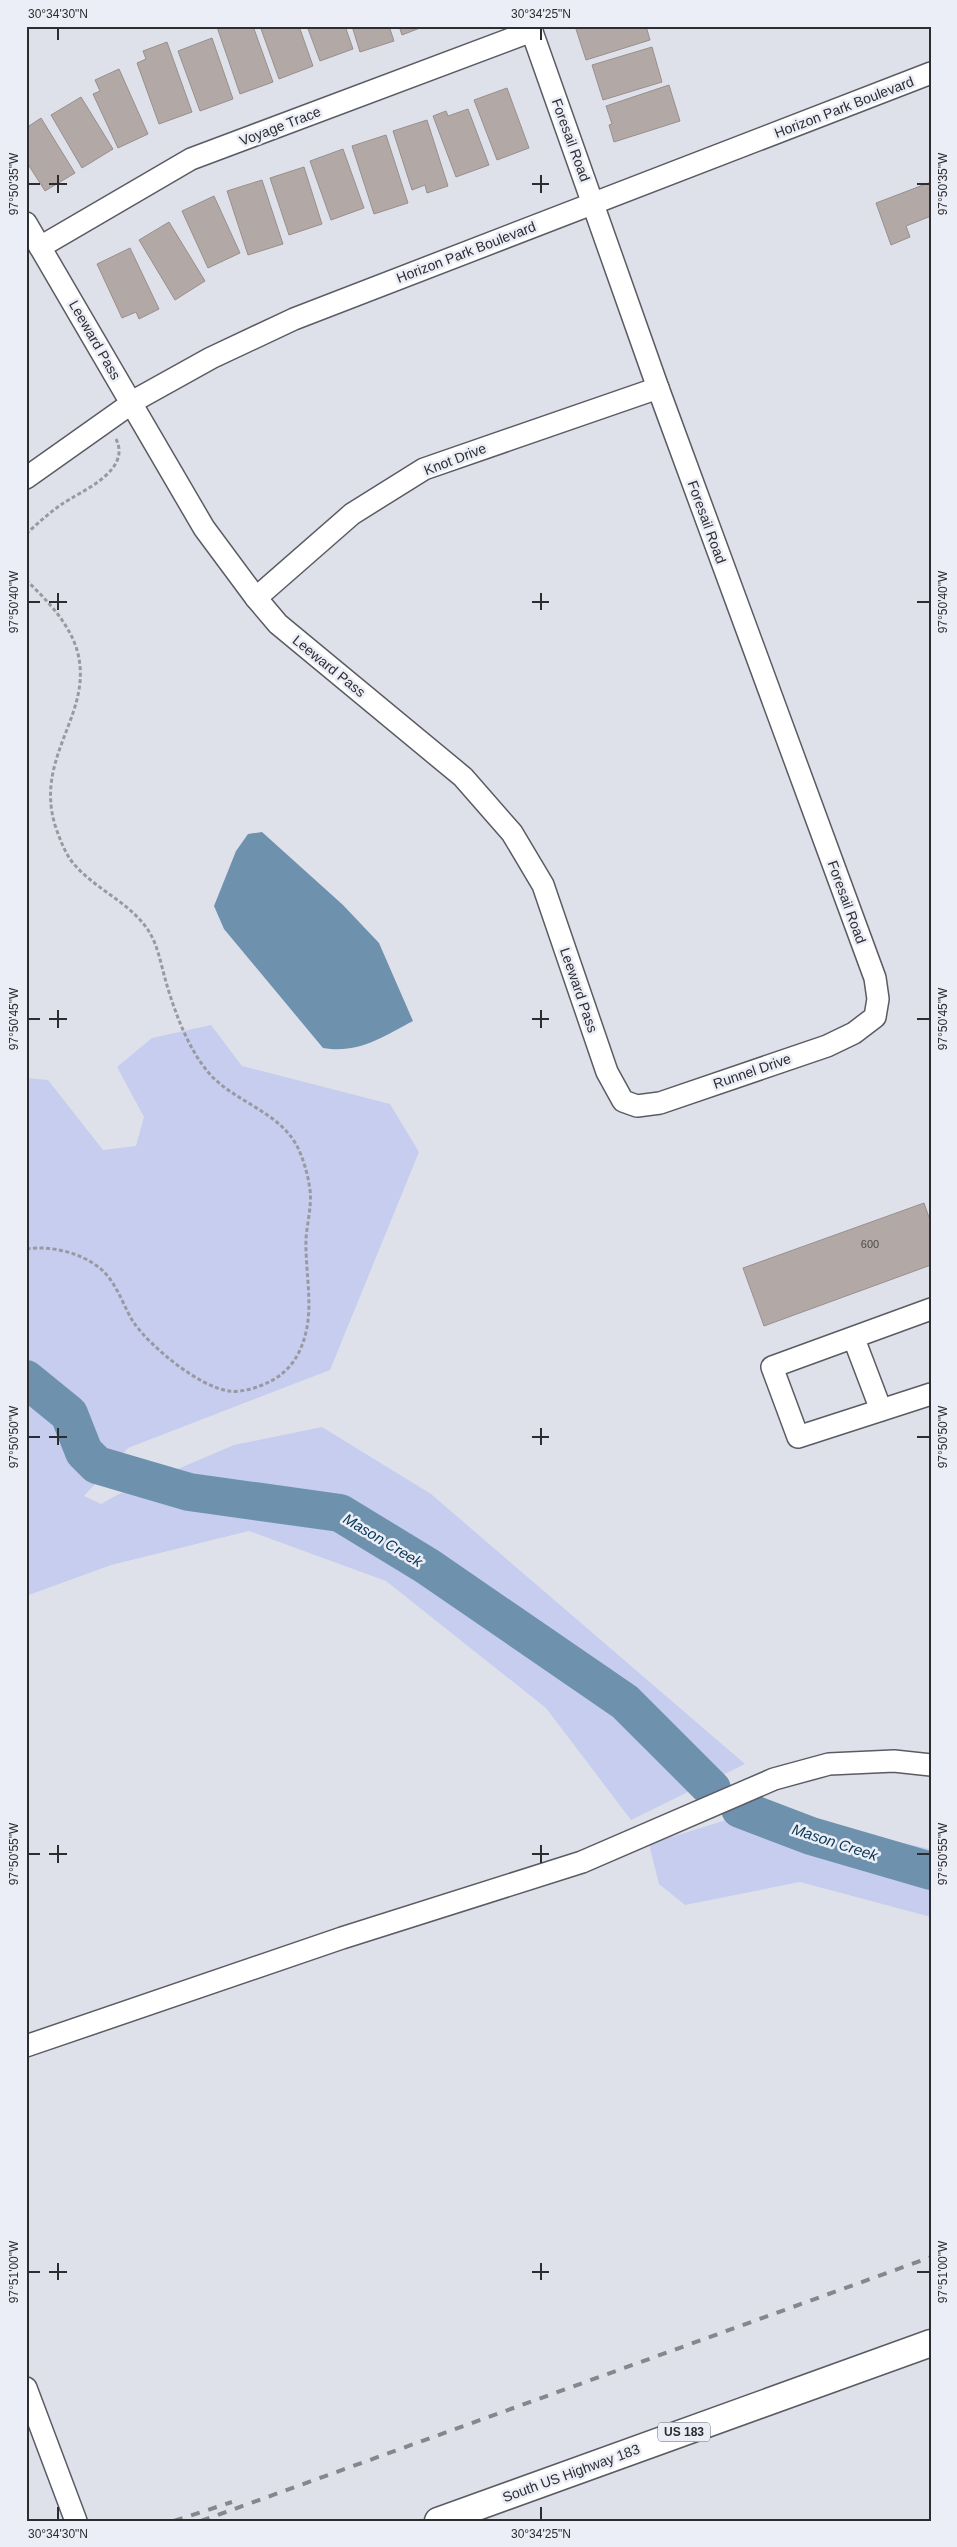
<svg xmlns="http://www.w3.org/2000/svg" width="957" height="2547" viewBox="0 0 957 2547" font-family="Helvetica,sans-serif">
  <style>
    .green { fill: #c6cdef }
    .water { fill: #6e92ad }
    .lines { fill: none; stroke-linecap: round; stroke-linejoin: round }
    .river { stroke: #6e92ad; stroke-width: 38 }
    .building { fill: #b2a8a5; stroke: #998f8d }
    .minor-casing { stroke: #5a5b63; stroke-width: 24 }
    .major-casing { stroke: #5a5b63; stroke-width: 29 }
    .path { stroke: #999aa1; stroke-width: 3; stroke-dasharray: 4 2.5; stroke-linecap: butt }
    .minor { stroke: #fff; stroke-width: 21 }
    .major { stroke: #fff; stroke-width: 26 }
    .rail { stroke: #86878d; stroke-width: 4; stroke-dasharray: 9 9; stroke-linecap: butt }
    .ticks { fill: none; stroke: #2c2d30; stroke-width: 2 }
    .labels { text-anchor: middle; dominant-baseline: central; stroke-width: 5; stroke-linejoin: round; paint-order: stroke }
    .number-label { font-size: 11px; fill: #4e4c4d }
    .shield { fill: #eceef7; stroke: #66676c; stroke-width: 1 }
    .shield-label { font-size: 12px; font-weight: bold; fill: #2c2d30 }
    .street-label { font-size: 14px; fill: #2c2d30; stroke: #eceef7 }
    .water-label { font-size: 15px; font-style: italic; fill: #04334f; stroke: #eceef7 }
    .neatline { fill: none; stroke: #2c2d30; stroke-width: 2 }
    .ticks-label { font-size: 12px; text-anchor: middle; fill: #2c2d30 }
  </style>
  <rect width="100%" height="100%" fill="#dfe1ea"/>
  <!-- green -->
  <g class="green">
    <path d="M 211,1025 L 242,1066 L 390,1104 L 419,1152 L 330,1370 L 128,1448 L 84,1496 L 101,1504 L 119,1494 L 234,1445 L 322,1427 L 431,1494 L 745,1764 L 631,1820 L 546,1708 L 386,1581 L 249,1531 L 111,1565 L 26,1596 L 26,1078 L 48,1080 L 103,1150 L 136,1146 L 144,1117 L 117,1067 L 152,1038 Z"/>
    <path d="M 768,1807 L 868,1836 L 931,1849 L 931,1917 L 800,1882 L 685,1905 L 659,1884 L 649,1844 Z"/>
  </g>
  <!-- water -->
  <path class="water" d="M 262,832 L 343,905 L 379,943 L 413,1021 C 382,1037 359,1054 323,1048 L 224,929 L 214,906 L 236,851 L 248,834 Z"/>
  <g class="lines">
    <!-- river -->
    <g class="river">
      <path d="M 26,1379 L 69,1414 L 84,1452 L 97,1465 L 189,1492 L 340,1513 L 427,1566 L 625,1702 L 712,1789"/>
      <path d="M 740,1809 L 811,1836 L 931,1871"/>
    </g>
  </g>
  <!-- building -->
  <g class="building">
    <path d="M 253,26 L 273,82 L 240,94 L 217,27 Z"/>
    <path d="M 260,26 L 299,26 L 313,66 L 279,79 Z"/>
    <path d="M 307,26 L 345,26 L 353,49 L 320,61 Z"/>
    <path d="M 352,26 L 389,26 L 394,41 L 360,52 Z"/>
    <path d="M 399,26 L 425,26 L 402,35 Z"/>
    <path d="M 575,26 L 646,26 L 650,40 L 586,60 Z"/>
    <path d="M 212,38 L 233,99 L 200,111 L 178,51 Z"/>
    <path d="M 167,42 L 192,112 L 159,124 L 137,63 L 146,59 L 143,51 Z"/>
    <path d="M 652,47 L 662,82 L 603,100 L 592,65 Z"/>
    <path d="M 119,69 L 148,134 L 118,148 L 93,94 L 100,91 L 95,80 Z"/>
    <path d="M 669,85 L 680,121 L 614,142 L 609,125 L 612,124 L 606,106 Z"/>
    <path d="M 507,88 L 529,148 L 497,160 L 474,100 Z"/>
    <path d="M 81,97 L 113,149 L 82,168 L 51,115 Z"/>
    <path d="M 468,109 L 489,165 L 456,177 L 433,116 L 446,111 L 448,116 Z"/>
    <path d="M 41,118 L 75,173 L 45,191 L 26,161 L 26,128 Z"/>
    <path d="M 427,120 L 448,186 L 427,193 L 425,185 L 412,190 L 393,131 Z"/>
    <path d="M 386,135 L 408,203 L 374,214 L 352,146 Z"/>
    <path d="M 343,149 L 364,208 L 331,220 L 310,161 Z"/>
    <path d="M 304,167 L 322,224 L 289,235 L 270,178 Z"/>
    <path d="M 262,180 L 283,244 L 248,255 L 227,191 Z"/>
    <path d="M 931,182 L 931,216 L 906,226 L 910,237 L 891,245 L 876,203 Z"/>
    <path d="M 214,196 L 240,253 L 208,268 L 182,211 Z"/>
    <path d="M 169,222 L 205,281 L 175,300 L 139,240 Z"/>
    <path d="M 130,248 L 159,309 L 139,319 L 136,312 L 122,318 L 97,264 Z"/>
    <path d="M 924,1203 L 931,1223 L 931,1265 L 764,1326 L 743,1268 Z"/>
  </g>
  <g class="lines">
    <defs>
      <g id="minor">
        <path d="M 26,223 L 204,528 L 256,598 L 278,624 L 463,777 L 512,833 L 543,885 L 607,1072 L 623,1101 L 637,1106 L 660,1103 L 827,1046 L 854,1033 L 875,1017 L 878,999 L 875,978 L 658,388 L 530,26"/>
        <path d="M 40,247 L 191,159 L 532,31"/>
        <path d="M 26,478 L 139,398 L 211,358 L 294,319 L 931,73"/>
        <path d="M 256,598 L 352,514 L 424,469 L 658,388"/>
        <path d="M 931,1309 L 772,1367 L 798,1437 L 931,1394"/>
        <path d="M 854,1339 L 881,1410"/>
        <path d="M 26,2046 L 342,1938 L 582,1862 L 774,1779 L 829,1764 L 894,1761 L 931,1765"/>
        <path d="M 26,2388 L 76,2521"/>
      </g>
      <path id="major" d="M 438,2521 L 931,2343"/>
    </defs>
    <!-- minor casing -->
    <use href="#minor" class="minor-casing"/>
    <!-- major casing -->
    <use href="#major" class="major-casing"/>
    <!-- path -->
    <g class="path">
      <path d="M 26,534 C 38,523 49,513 62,504 C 81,491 132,471 116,439"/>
      <path d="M 26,580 C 46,599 69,623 77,650 C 95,713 34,755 55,825 C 59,837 63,848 70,859 C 91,888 128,900 148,930 C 158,945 161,965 166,982 C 175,1013 188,1048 208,1072 C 233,1102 280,1111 298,1148 C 304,1161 308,1175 310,1190 C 312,1206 307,1223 306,1239 C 305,1269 313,1303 306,1332 C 301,1354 290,1371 271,1381 C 260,1387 241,1393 229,1391 C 199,1387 151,1347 134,1323 C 123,1306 118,1285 102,1270 C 83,1253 51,1245 26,1249"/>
    </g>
    <!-- minor -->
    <use href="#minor" class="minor"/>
    <!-- major -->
    <use href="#major" class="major"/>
    <!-- rail -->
    <g class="rail">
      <path d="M 174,2521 L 232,2502"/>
      <path d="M 201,2521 L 931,2257"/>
    </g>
  </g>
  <!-- ticks -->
  <path class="ticks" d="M 58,28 L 58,40M 541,28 L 541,40M 58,175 L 58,193M 541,175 L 541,193M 28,184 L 40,184M 49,184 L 67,184M 532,184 L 549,184M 917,184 L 930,184M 58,593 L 58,610M 541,593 L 541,610M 28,602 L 40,602M 49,602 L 67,602M 532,602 L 549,602M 917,602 L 930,602M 58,1010 L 58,1028M 541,1010 L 541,1028M 28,1019 L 40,1019M 49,1019 L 67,1019M 532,1019 L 549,1019M 917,1019 L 930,1019M 58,1428 L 58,1445M 541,1428 L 541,1445M 28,1437 L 40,1437M 49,1437 L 67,1437M 532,1437 L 549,1437M 917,1437 L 930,1437M 58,1845 L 58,1863M 541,1845 L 541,1863M 28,1854 L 40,1854M 49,1854 L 67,1854M 532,1854 L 549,1854M 917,1854 L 930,1854M 58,2263 L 58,2280M 541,2263 L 541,2280M 28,2272 L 40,2272M 49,2272 L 67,2272M 532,2272 L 549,2272M 917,2272 L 930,2272M 58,2507 L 58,2520M 541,2507 L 541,2520"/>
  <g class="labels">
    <!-- number labels -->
    <g class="number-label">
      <text x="870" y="1244">600</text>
    </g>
    <!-- shield labels -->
    <rect class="shield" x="658" y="2422.5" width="52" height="19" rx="4"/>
    <g class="shield-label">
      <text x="684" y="2432">US 183</text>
    </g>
    <!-- street labels -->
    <g class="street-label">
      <text transform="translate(844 107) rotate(-21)">Horizon Park Boulevard</text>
      <text transform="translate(280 126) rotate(-21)">Voyage Trace</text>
      <text transform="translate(571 140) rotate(70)">Foresail Road</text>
      <text transform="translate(466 252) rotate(-21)">Horizon Park Boulevard</text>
      <text transform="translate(95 340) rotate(60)">Leeward Pass</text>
      <text transform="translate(455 459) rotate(-21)">Knot Drive</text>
      <text transform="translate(707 522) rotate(70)">Foresail Road</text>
      <text transform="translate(329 666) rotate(39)">Leeward Pass</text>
      <text transform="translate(847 902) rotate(70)">Foresail Road</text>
      <text transform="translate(579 990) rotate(71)">Leeward Pass</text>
      <text transform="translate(752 1071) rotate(-19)">Runnel Drive</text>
      <text transform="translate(571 2473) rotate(-20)">South US Highway 183</text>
    </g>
    <!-- water labels -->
    <g class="water-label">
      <text transform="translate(383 1540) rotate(31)">Mason Creek</text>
      <text transform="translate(835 1842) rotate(18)">Mason Creek</text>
    </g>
  </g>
  <!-- border -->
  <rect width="957" height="2547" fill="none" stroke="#eceef7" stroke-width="55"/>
  <rect x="28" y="28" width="902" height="2492" class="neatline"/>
  <g class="ticks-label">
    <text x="58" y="18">30°34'30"N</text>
    <text x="541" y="18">30°34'25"N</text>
    <text transform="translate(943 184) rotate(-90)" y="4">97°50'35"W</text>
    <text transform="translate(14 184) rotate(-90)" y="4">97°50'35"W</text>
    <text transform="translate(943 602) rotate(-90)" y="4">97°50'40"W</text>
    <text transform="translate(14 602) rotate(-90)" y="4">97°50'40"W</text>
    <text transform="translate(943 1019) rotate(-90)" y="4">97°50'45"W</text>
    <text transform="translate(14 1019) rotate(-90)" y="4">97°50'45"W</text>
    <text transform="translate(14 1437) rotate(-90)" y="4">97°50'50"W</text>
    <text transform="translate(943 1437) rotate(-90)" y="4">97°50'50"W</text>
    <text transform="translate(14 1854) rotate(-90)" y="4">97°50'55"W</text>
    <text transform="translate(943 1854) rotate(-90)" y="4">97°50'55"W</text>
    <text transform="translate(14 2272) rotate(-90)" y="4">97°51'00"W</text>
    <text transform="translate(943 2272) rotate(-90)" y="4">97°51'00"W</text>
    <text x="58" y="2538">30°34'30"N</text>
    <text x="541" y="2538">30°34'25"N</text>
  </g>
</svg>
